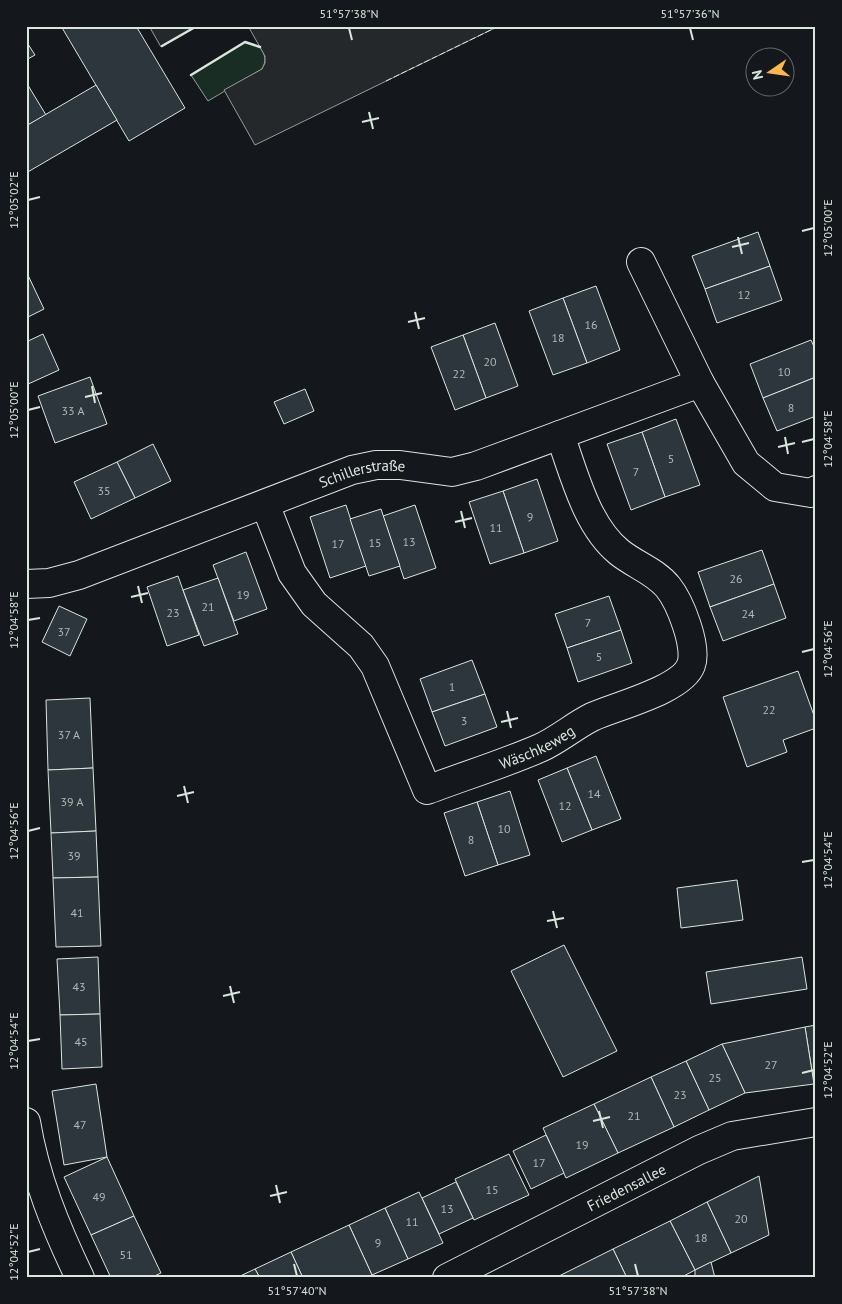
<svg xmlns="http://www.w3.org/2000/svg" width="842" height="1304" viewBox="0 0 842 1304" font-family="'PT Sans',sans-serif">
  <style>
    .green { fill: #1a2d24; stroke: #939e99 }
    .parking { fill: #24282b; stroke: #939e99 }
    .building { fill: #2c363c; stroke: #d8e6dc }
    .lines { fill: none; stroke-linecap: round; stroke-linejoin: round }
    .street-casing { stroke: #d8e6dc; stroke-width: 30 }
    .secondary-casing { stroke: #d8e6dc; stroke-width: 30 }
    .street { stroke: #14181c; stroke-width: 28 }
    .secondary { stroke: #14181c; stroke-width: 28 }
    .fence { stroke: #d8e6dc; stroke-width: 1; stroke-dasharray: 6 2.5; stroke-linecap: butt }
    .wall { stroke: #d8e6dc; stroke-width: 2.5 }
    .ticks { fill: none; stroke: #d8e6dc; stroke-width: 2 }
    .labels { text-anchor: middle; dominant-baseline: central; stroke-width: 4; stroke-linejoin: round; paint-order: stroke }
    .number-label { font-size: 12px; fill: #adbab4 }
    .street-label { font-size: 15px; fill: #d8e6dc; stroke: #14181c }
    .neatline { fill: none; stroke: #d8e6dc; stroke-width: 2 }
    .ticks-label { font-size: 12px; text-anchor: middle; fill: #d8e6dc }
  </style>
  <rect width="100%" height="100%" fill="#14181c"/>
  <!-- green -->
  <path class="green" d="M 245,42 L 260,47 C 265,55 267,60 262,69 L 208,101 L 191,75 Z"/>
  <!-- parking -->
  <g class="parking">
    <path d="M 149,26 L 197,26 L 161,47 Z"/>
    <path d="M 248,26 L 499,26 L 255,145 L 224,90 L 262,69 L 265,63 L 265,56 Z"/>
  </g>
  <!-- building -->
  <g class="building">
    <path d="M 61,26 L 136,26 L 185,108 L 129,141 Z"/>
    <path d="M 26,41 L 35,55 L 26,60 Z"/>
    <path d="M 26,82 L 46,115 L 26,126 Z"/>
    <path d="M 96,85 L 117,120 L 26,173 L 26,126 Z"/>
    <path d="M 758,232 L 770,266 L 705,289 L 692,256 Z"/>
    <path d="M 770,266 L 782,300 L 717,323 L 705,289 Z"/>
    <path d="M 26,271 L 44,309 L 26,318 Z"/>
    <path d="M 596,286 L 620,350 L 587,363 L 563,298 Z"/>
    <path d="M 563,298 L 587,363 L 553,375 L 529,311 Z"/>
    <path d="M 495,323 L 518,386 L 486,398 L 463,335 Z"/>
    <path d="M 43,334 L 59,370 L 26,385 L 26,342 Z"/>
    <path d="M 463,335 L 486,398 L 455,410 L 431,347 Z"/>
    <path d="M 811,340 L 816,351 L 816,377 L 763,398 L 750,364 Z"/>
    <path d="M 90,377 L 107,424 L 55,443 L 38,396 Z"/>
    <path d="M 816,377 L 816,416 L 777,431 L 763,398 Z"/>
    <path d="M 305,389 L 314,411 L 284,424 L 274,402 Z"/>
    <path d="M 676,419 L 700,485 L 665,497 L 642,432 Z"/>
    <path d="M 642,432 L 665,497 L 631,510 L 607,444 Z"/>
    <path d="M 153,444 L 171,481 L 135,498 L 117,462 Z"/>
    <path d="M 117,462 L 135,498 L 91,519 L 74,482 Z"/>
    <path d="M 537,479 L 558,541 L 524,553 L 503,491 Z"/>
    <path d="M 503,491 L 524,553 L 490,564 L 469,502 Z"/>
    <path d="M 346,505 L 366,566 L 330,578 L 310,517 Z"/>
    <path d="M 415,505 L 436,568 L 404,579 L 383,516 Z"/>
    <path d="M 381,509 L 400,566 L 369,576 L 350,519 Z"/>
    <path d="M 762,550 L 774,584 L 710,607 L 698,572 Z"/>
    <path d="M 246,552 L 267,609 L 234,621 L 213,565 Z"/>
    <path d="M 178,576 L 199,635 L 167,646 L 147,587 Z"/>
    <path d="M 218,578 L 238,634 L 204,646 L 183,590 Z"/>
    <path d="M 774,584 L 786,618 L 723,641 L 710,607 Z"/>
    <path d="M 609,596 L 621,630 L 567,648 L 555,614 Z"/>
    <path d="M 59,606 L 87,619 L 70,656 L 42,642 Z"/>
    <path d="M 621,630 L 632,663 L 578,682 L 567,648 Z"/>
    <path d="M 472,660 L 485,694 L 432,712 L 420,679 Z"/>
    <path d="M 798,671 L 816,721 L 816,728 L 783,740 L 787,752 L 747,767 L 723,697 Z"/>
    <path d="M 485,694 L 497,727 L 445,746 L 432,712 Z"/>
    <path d="M 90,698 L 93,768 L 48,770 L 46,700 Z"/>
    <path d="M 596,756 L 621,819 L 592,830 L 567,768 Z"/>
    <path d="M 93,768 L 96,831 L 51,833 L 48,770 Z"/>
    <path d="M 567,768 L 592,830 L 562,842 L 538,780 Z"/>
    <path d="M 510,791 L 530,855 L 498,865 L 477,802 Z"/>
    <path d="M 477,802 L 498,865 L 465,876 L 444,813 Z"/>
    <path d="M 96,831 L 98,877 L 53,878 L 51,833 Z"/>
    <path d="M 98,877 L 101,946 L 56,947 L 53,878 Z"/>
    <path d="M 737,880 L 743,920 L 681,928 L 677,888 Z"/>
    <path d="M 564,945 L 617,1051 L 563,1077 L 511,971 Z"/>
    <path d="M 98,957 L 100,1014 L 60,1015 L 57,959 Z"/>
    <path d="M 802,957 L 807,989 L 711,1004 L 706,972 Z"/>
    <path d="M 100,1014 L 102,1067 L 62,1069 L 60,1015 Z"/>
    <path d="M 816,1025 L 816,1084 L 814,1084 L 805,1027 Z"/>
    <path d="M 805,1027 L 814,1084 L 745,1093 L 722,1044 Z"/>
    <path d="M 722,1044 L 745,1093 L 709,1110 L 686,1061 Z"/>
    <path d="M 686,1061 L 709,1110 L 674,1127 L 651,1077 Z"/>
    <path d="M 651,1077 L 674,1127 L 618,1153 L 594,1104 Z"/>
    <path d="M 96,1084 L 107,1157 L 64,1165 L 52,1091 Z"/>
    <path d="M 594,1104 L 618,1153 L 566,1178 L 543,1128 Z"/>
    <path d="M 546,1135 L 564,1173 L 531,1189 L 513,1151 Z"/>
    <path d="M 509,1154 L 529,1195 L 474,1220 L 455,1179 Z"/>
    <path d="M 107,1157 L 134,1216 L 91,1235 L 64,1177 Z"/>
    <path d="M 759,1176 L 769,1235 L 731,1253 L 707,1202 Z"/>
    <path d="M 456,1182 L 473,1218 L 439,1234 L 422,1198 Z"/>
    <path d="M 419,1192 L 443,1243 L 408,1259 L 385,1208 Z"/>
    <path d="M 707,1202 L 731,1253 L 695,1270 L 670,1221 Z"/>
    <path d="M 385,1208 L 408,1259 L 372,1275 L 349,1225 Z"/>
    <path d="M 134,1216 L 161,1273 L 150,1278 L 111,1278 L 91,1235 Z"/>
    <path d="M 670,1221 L 695,1270 L 680,1278 L 627,1278 L 613,1249 Z"/>
    <path d="M 349,1225 L 372,1275 L 367,1278 L 303,1278 L 291,1252 Z"/>
    <path d="M 613,1249 L 627,1278 L 557,1278 L 557,1277 Z"/>
    <path d="M 291,1252 L 303,1278 L 260,1278 L 255,1269 Z"/>
    <path d="M 711,1262 L 715,1278 L 695,1278 L 695,1270 Z"/>
    <path d="M 255,1269 L 260,1278 L 236,1278 Z"/>
  </g>
  <g class="lines">
    <defs>
      <g id="street">
        <path d="M 641,262 L 700,383 L 746,463 L 775,487 L 811,493 L 816,490"/>
        <path id="s1" d="M 265,504 L 292,573 L 314,604 L 361,646 L 375,666 L 427,790 C 464,776 503,764 540,748 C 558,740 574,726 592,717 C 616,706 682,690 691,665 C 698,647 680,602 668,587 C 655,571 635,565 619,552 C 586,525 574,473 560,435"/>
        <path id="s2" d="M 26,584 L 49,583 L 79,575 L 352,470 L 376,465 L 400,465 L 452,472 L 476,466 L 700,383"/>
        <path d="M 26,1122 C 35,1177 56,1228 80,1278"/>
      </g>
      <g id="secondary">
        <path id="s3" d="M 447,1278 L 699,1150 L 732,1136 L 816,1122"/>
      </g>
    </defs>
    <!-- street casing -->
    <use href="#street" class="street-casing"/>
    <!-- secondary casing -->
    <use href="#secondary" class="secondary-casing"/>
    <!-- street -->
    <use href="#street" class="street"/>
    <!-- secondary -->
    <use href="#secondary" class="secondary"/>
    <!-- fence -->
    <path class="fence" d="M 386,81 L 499,26"/>
    <!-- wall -->
    <g class="wall">
      <path d="M 162,46 L 197,26"/>
      <path d="M 191,75 L 245,42 L 260,47"/>
    </g>
  </g>
  <!-- ticks -->
  <path class="ticks" d="M 349,28 L 352,40M 690,28 L 693,40M 369,112 L 373,129M 362,122 L 379,118M 28,200 L 40,197M 802,231 L 814,228M 738,237 L 742,254M 732,247 L 749,243M 415,312 L 419,329M 408,322 L 425,318M 92,386 L 95,403M 85,397 L 102,393M 28,410 L 40,407M 785,437 L 788,454M 802,442 L 814,439M 778,447 L 795,443M 461,511 L 465,528M 455,522 L 472,518M 138,586 L 142,603M 131,597 L 148,593M 28,620 L 40,618M 802,652 L 814,649M 507,711 L 511,728M 501,722 L 518,718M 184,786 L 188,803M 177,796 L 194,792M 28,831 L 40,828M 802,862 L 814,860M 553,911 L 557,928M 547,921 L 564,918M 230,986 L 234,1003M 223,996 L 240,992M 28,1041 L 40,1039M 802,1073 L 814,1070M 599,1111 L 603,1128M 593,1121 L 610,1117M 276,1185 L 280,1203M 270,1196 L 287,1192M 28,1252 L 40,1249M 294,1264 L 297,1276M 635,1264 L 638,1276"/>
  <g class="labels">
    <!-- number labels -->
    <g class="number-label">
      <text x="744" y="294">12</text>
      <text x="591" y="324">16</text>
      <text x="558" y="337">18</text>
      <text x="490" y="361">20</text>
      <text x="784" y="371">10</text>
      <text x="459" y="373">22</text>
      <text x="791" y="407">8</text>
      <text x="73" y="410">33 A</text>
      <text x="671" y="458">5</text>
      <text x="636" y="471">7</text>
      <text x="104" y="490">35</text>
      <text x="530" y="516">9</text>
      <text x="496" y="527">11</text>
      <text x="409" y="541">13</text>
      <text x="375" y="542">15</text>
      <text x="338" y="543">17</text>
      <text x="736" y="578">26</text>
      <text x="243" y="594">19</text>
      <text x="208" y="606">21</text>
      <text x="173" y="612">23</text>
      <text x="748" y="613">24</text>
      <text x="588" y="622">7</text>
      <text x="64" y="631">37</text>
      <text x="599" y="656">5</text>
      <text x="452" y="686">1</text>
      <text x="769" y="709">22</text>
      <text x="464" y="720">3</text>
      <text x="69" y="734">37 A</text>
      <text x="594" y="793">14</text>
      <text x="72" y="801">39 A</text>
      <text x="565" y="805">12</text>
      <text x="504" y="828">10</text>
      <text x="471" y="839">8</text>
      <text x="74" y="855">39</text>
      <text x="77" y="912">41</text>
      <text x="79" y="986">43</text>
      <text x="81" y="1041">45</text>
      <text x="771" y="1064">27</text>
      <text x="715" y="1077">25</text>
      <text x="680" y="1094">23</text>
      <text x="634" y="1115">21</text>
      <text x="80" y="1124">47</text>
      <text x="582" y="1144">19</text>
      <text x="539" y="1162">17</text>
      <text x="492" y="1189">15</text>
      <text x="99" y="1196">49</text>
      <text x="447" y="1208">13</text>
      <text x="741" y="1218">20</text>
      <text x="412" y="1221">11</text>
      <text x="701" y="1237">18</text>
      <text x="378" y="1242">9</text>
      <text x="126" y="1254">51</text>
    </g>
    <!-- street labels -->
    <g class="street-label">
      <text stroke="none"><textPath href="#s2" startOffset="356">Schillerstraße</textPath></text>
      <text stroke="none"><textPath href="#s1" startOffset="452">Wäschkeweg</textPath></text>
      <text stroke="none"><textPath href="#s3" startOffset="201">Friedensallee</textPath></text>
    </g>
  </g>
  <!-- border -->
  <rect width="842" height="1304" fill="none" stroke="#14181c" stroke-width="55"/>
  <!-- north arrow -->
  <g transform="translate(770 72) rotate(257)"><circle r="24" fill="#14181c" stroke="#626a69"/>
  <path d="M0-4L9 19L0 12L-9 19Z" fill="#ffb74d"/>
  <text y="-8" font-size="14" font-weight="bold" text-anchor="middle" fill="#d8e6dc">N</text>
  </g>
  <rect x="28" y="28" width="786" height="1248" class="neatline"/>
  <g class="ticks-label">
    <text x="349" y="18">51°57'38"N</text>
    <text x="690" y="18">51°57'36"N</text>
    <text transform="translate(14 200) rotate(-90)" y="4">12°05'02"E</text>
    <text transform="translate(828 228) rotate(-90)" y="4">12°05'00"E</text>
    <text transform="translate(14 410) rotate(-90)" y="4">12°05'00"E</text>
    <text transform="translate(828 439) rotate(-90)" y="4">12°04'58"E</text>
    <text transform="translate(14 620) rotate(-90)" y="4">12°04'58"E</text>
    <text transform="translate(828 649) rotate(-90)" y="4">12°04'56"E</text>
    <text transform="translate(14 831) rotate(-90)" y="4">12°04'56"E</text>
    <text transform="translate(828 860) rotate(-90)" y="4">12°04'54"E</text>
    <text transform="translate(14 1041) rotate(-90)" y="4">12°04'54"E</text>
    <text transform="translate(828 1070) rotate(-90)" y="4">12°04'52"E</text>
    <text transform="translate(14 1252) rotate(-90)" y="4">12°04'52"E</text>
    <text x="297" y="1295">51°57'40"N</text>
    <text x="638" y="1295">51°57'38"N</text>
  </g>
</svg>
